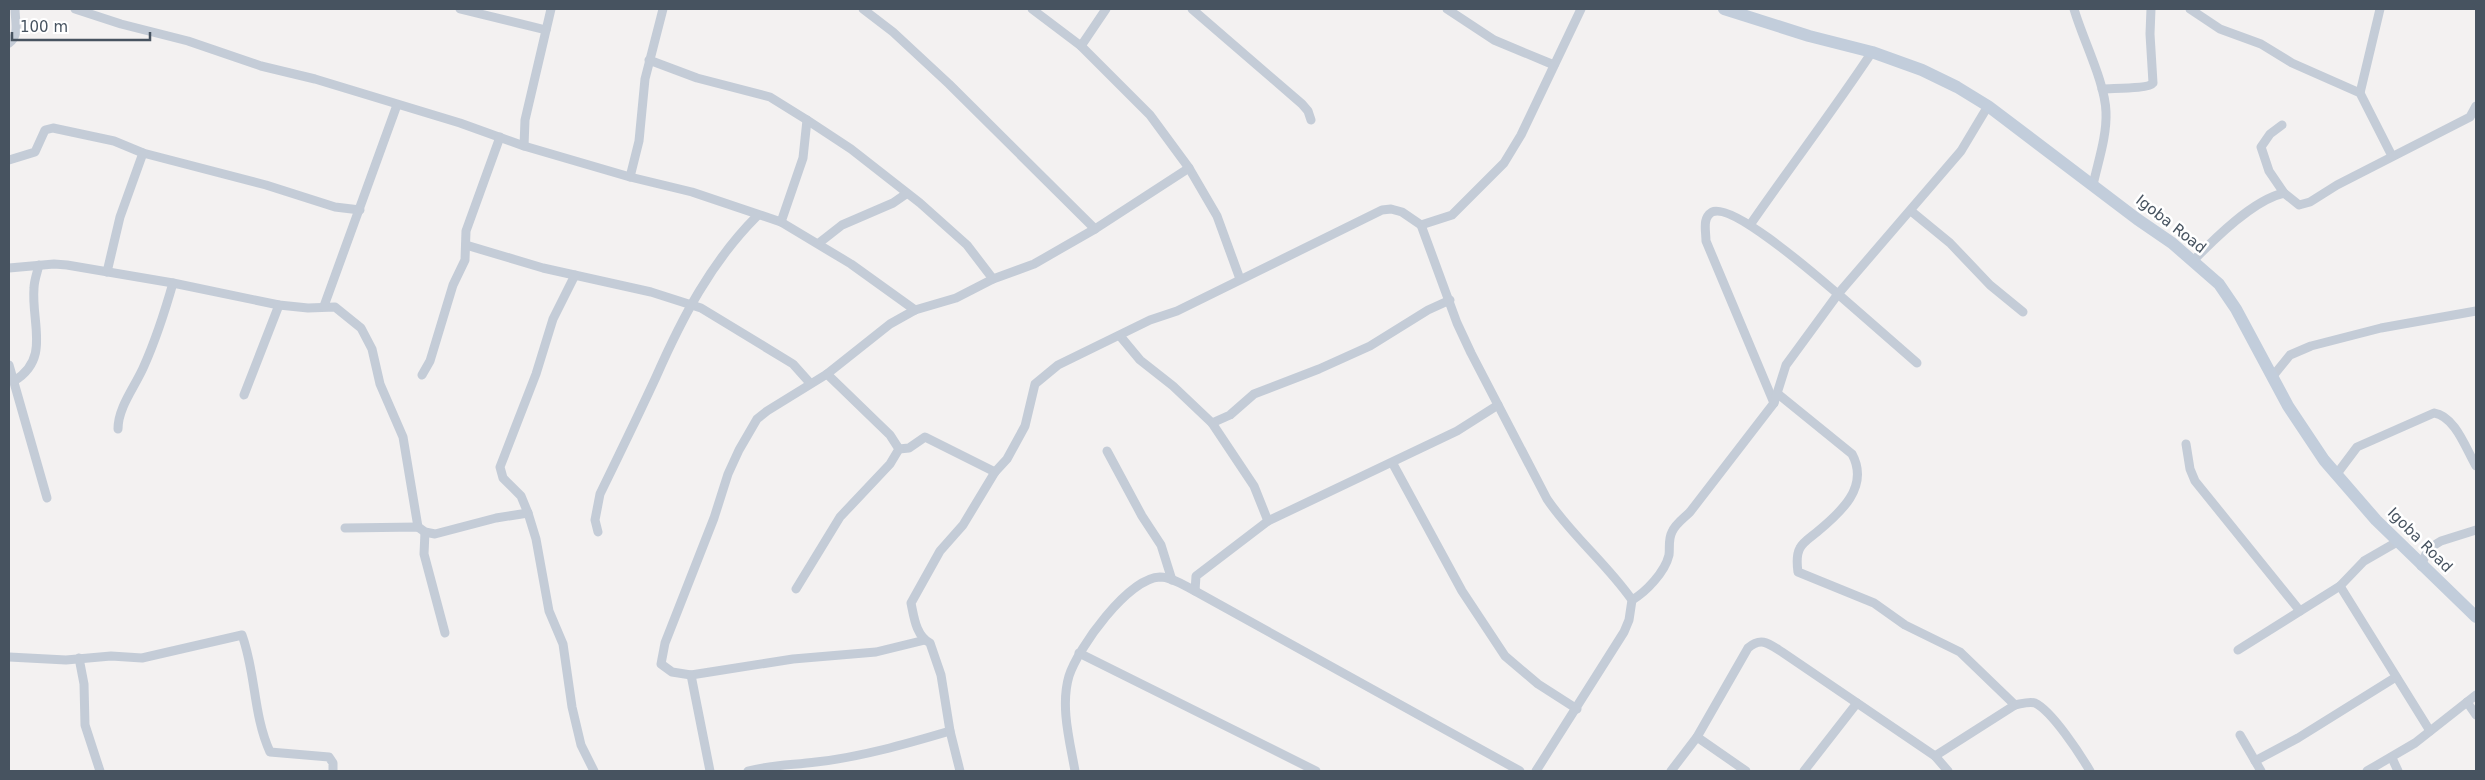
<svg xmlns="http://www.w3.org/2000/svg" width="2485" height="780" viewBox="0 0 2485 780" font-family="'DejaVu Sans',sans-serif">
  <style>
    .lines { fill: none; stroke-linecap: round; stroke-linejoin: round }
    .street { stroke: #c4ccd7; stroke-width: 9 }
    .secondary { stroke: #c2cddb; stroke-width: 12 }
    .labels { text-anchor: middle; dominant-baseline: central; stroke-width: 5; stroke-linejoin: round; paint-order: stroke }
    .street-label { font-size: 15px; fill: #475360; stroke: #fff }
  </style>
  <rect width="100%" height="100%" fill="#f3f1f1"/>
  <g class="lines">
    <!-- street -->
    <g class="street">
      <path d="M 75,9 L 121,24 L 188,41 L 261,66 L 315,79 L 460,123 L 524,146 L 630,177 L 692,192 L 781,222 L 851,264 L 915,310"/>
      <path d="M 460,9 L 546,30"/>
      <path d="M 863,9 L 893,32 L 949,84 L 1095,229"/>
      <path d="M 1032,9 L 1081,46 L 1150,115 L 1189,168 L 1217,216 L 1240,279"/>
      <path d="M 1192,9 L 1302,104 L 1308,111 L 1311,120"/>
      <path d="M 1447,9 L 1494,40 L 1554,65"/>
      <path d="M 2074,9 C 2083,40 2105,82 2106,112 C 2107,136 2098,162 2093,185"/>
      <path d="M 2190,9 L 2220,29 L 2261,44 L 2292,63 L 2360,93 L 2392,156"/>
      <path d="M 9,43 C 20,35 15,21 15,9"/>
      <path d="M 1081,46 L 1106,9"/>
      <path d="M 649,60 L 697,78 L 770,97 L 807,120 L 851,149 L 920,203 L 967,245 L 993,279"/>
      <path d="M 2102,89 C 2112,88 2149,89 2153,83 L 2150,34 L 2151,9"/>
      <path d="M 2360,93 L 2380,9"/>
      <path d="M 2282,125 L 2270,134 L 2261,147 L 2269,171 L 2284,193"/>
      <path d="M 524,146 L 525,120 L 551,9"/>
      <path d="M 9,160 L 35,152 L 45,130 L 53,128 L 114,141 L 143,153 L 266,185 L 335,207 L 360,210"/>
      <path d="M 630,177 L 639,141 L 645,79 L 663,9"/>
      <path d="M 1911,211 L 1950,243 L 1990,285 L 2023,312"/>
      <path d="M 781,222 L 803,158 L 807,120"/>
      <path d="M 1421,225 L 1452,215 L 1504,163 L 1521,135 L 1581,9"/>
      <path d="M 1750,225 C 1790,167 1833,111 1872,52"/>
      <path d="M 819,243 L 842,225 L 893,203 L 906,194"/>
      <path d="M 466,245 L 543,268 L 651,292 L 701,308 L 793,364 L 810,383"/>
      <path d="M 2193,261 C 2215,238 2253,200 2284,193 L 2299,205 L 2310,202 L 2337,185 L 2470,117 L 2476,106"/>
      <path d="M 9,268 L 54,264 L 67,265 L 173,283 L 279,305 L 308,308 L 335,307 L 361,328 L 372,349 L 380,384 L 403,437 L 418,527"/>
      <path d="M 107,272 L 120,217 L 143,153"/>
      <path d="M 575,275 L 553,319 L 536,374 L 500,467 L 503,478 L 521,496 L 528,513 L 536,539 L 549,611 L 563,644 L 572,707 L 581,745 L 594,771"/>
      <path d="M 324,306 L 397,105"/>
      <path d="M 1120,336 L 1140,360 L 1173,386 L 1212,423 L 1254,486 L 1268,521"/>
      <path d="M 9,365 L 47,498"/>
      <path d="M 422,375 L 430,361 L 453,285 L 465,260 L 466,231 L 500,137"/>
      <path d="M 2273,376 L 2290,355 L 2311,346 L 2381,328 L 2476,311"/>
      <path d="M 14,381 C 51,359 31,323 34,288 C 34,281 37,273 39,265"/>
      <path d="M 1778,394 L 1852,454 C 1870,487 1840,513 1817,532 C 1811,537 1803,542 1800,548 C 1796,555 1797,565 1798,572 L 1874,603 L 1905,625 L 1960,652 L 2015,705 C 2021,704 2029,701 2035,703 C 2052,711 2080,754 2090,771"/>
      <path d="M 244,395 L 279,305"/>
      <path d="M 1774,403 L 1706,241 C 1706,231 1702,218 1712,212 C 1733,202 1820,279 1838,294 L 1961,151 L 1988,106"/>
      <path d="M 1212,423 L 1230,415 L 1254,394 L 1319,369 L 1370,346 L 1428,310 L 1450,300"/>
      <path d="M 118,429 C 118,407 135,387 144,366 C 156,339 165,311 173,283"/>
      <path d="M 2186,444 L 2190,469 L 2195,481 L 2300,611"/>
      <path d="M 899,449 L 909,448 L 925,437 L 995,472"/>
      <path d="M 1107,451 L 1142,516 L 1161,545 L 1172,580"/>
      <path d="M 1393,464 L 1462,591 L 1505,656 L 1538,684 L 1577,709"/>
      <path d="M 2336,475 L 2357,447 L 2434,413 C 2455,416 2466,449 2476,466"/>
      <path d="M 345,528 L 418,527 L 425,532 L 435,534 L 496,518 L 528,513"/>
      <path d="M 425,532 L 424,554 L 445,633"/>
      <path d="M 598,532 L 595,520 L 600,494 C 619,455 638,416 656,377 C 682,318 711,262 757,216"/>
      <path d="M 2421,566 L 2428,549 L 2441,541 L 2476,530"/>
      <path d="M 2340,586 L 2430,731"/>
      <path d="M 796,589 L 840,517 L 890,464 L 899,449 L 890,435 L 827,374"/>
      <path d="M 1195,591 L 1196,576 L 1268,521 L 1457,431 L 1498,405"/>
      <path d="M 1632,600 C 1646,592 1665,572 1669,555 C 1670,548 1668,539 1672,532 C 1675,524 1684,518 1690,512 L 1774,403 L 1786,365 L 1838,294 L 1917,363"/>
      <path d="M 925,640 L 876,652 L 793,659 L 691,675 L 672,672 L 661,664 L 665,643 L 714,518 L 728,474 L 739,450 L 757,419 L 767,411 L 827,374 L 890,324 L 915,310 L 956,298 L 993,279 L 1034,264 L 1095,229 L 1189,168"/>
      <path d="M 2238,650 L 2340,586 L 2364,561 L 2397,542"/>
      <path d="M 1079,653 L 1316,771"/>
      <path d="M 9,657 L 66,660 L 111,656 L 142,658 L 242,635 C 256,673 253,715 270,752 L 329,757 L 333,763 L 333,771"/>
      <path d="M 79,658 L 84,684 L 85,725 L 100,771"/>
      <path d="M 691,675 L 710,771"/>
      <path d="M 2467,702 L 2476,715"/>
      <path d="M 2240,735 L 2261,771"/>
      <path d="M 1697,737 L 1746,771"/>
      <path d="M 1935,756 L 2015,705"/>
      <path d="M 2392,758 L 2398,771"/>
      <path d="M 2255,761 L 2298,738 L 2396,677"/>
      <path d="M 748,771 C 771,765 793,765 816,762 C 861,757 906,744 950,731"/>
      <path d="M 960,771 L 950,731 L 941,675 L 930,643 C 916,636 914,617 911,603 L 940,551 L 963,525 L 995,472 L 1007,459 L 1025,426 L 1035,384 L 1058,365 L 1150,320 L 1177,311 L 1382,210 L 1391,209 L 1402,212 L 1421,225 L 1457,323 L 1471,353 L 1547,499 C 1572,536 1607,564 1632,600 L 1629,620 L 1624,632 L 1536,771"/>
      <path d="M 1075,771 C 1070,742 1060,706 1069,676 C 1078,648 1128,578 1160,577 C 1172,577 1185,586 1195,591 L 1520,771"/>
      <path d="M 1671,771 L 1697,737 L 1748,648 C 1761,637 1768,643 1782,652 L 1935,756 L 1948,771"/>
      <path d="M 1804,771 L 1857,703"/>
      <path d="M 2367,771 L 2415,743 L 2476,695"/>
    </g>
    <!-- secondary -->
    <path class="secondary" d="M 1724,9 L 1809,36 L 1872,52 L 1922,70 L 1957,87 L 1988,106 L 2137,219 L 2172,243 L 2219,284 L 2236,309 L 2288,406 L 2324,460 L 2376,520 L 2476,617"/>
  </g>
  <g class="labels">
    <!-- street labels -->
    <g class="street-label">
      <text transform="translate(2171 224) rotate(38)">Igoba Road</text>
      <text transform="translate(2420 540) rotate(45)">Igoba Road</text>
    </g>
  </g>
  <!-- border -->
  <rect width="2485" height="780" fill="none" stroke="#475360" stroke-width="20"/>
  <!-- scale -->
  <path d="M12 32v8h138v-8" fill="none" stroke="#475360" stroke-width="2.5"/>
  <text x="20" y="32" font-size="15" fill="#475360" stroke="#ffffff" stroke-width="4" paint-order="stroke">100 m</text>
</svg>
